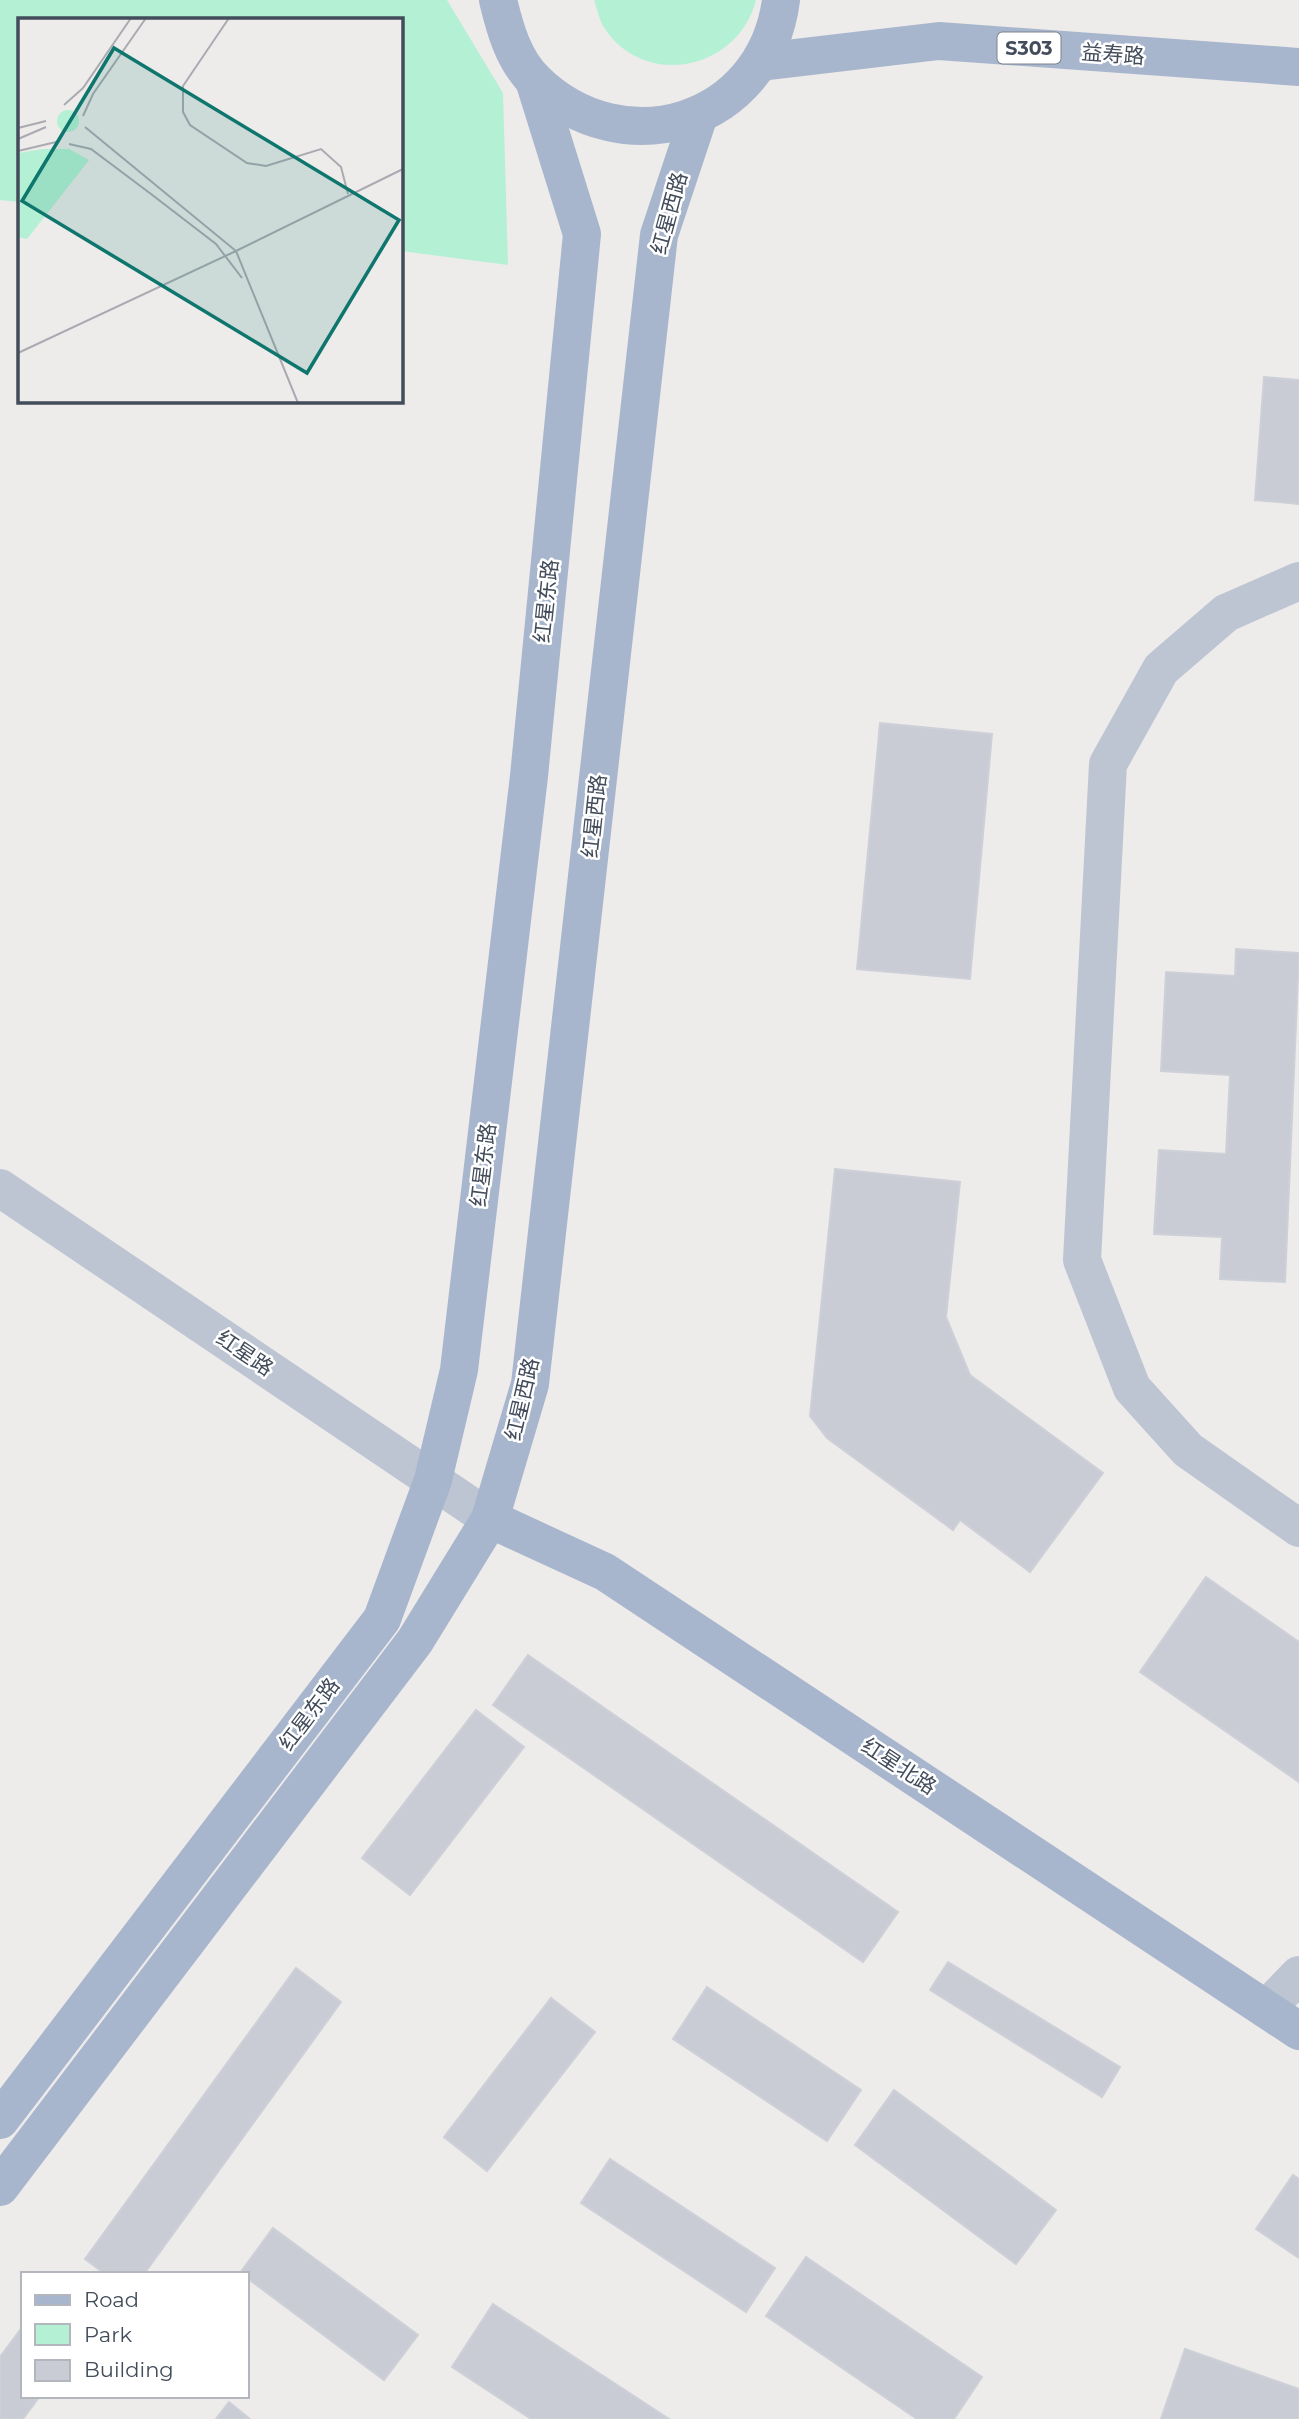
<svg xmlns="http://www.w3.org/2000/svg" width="1299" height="2419" viewBox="0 0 1299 2419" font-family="Montserrat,'Noto Sans SC',sans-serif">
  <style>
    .green { fill: #b4f1d4 }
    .building { fill: #c9ccd4; stroke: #ced0d8; stroke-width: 2 }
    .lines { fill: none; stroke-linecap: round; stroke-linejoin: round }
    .minor { stroke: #bdc5d2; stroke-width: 38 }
    .major { stroke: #a8b6cd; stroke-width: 38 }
    .labels { text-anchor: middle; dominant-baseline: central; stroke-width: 5; stroke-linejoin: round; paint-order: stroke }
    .shield { fill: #fff; stroke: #7b828c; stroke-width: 2 }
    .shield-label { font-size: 19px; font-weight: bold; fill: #424c5a }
    .street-label { font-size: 21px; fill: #424c5a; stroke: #fff }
    .inset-road { fill: none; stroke: #a9abb1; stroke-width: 2 }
    .view { fill: #0f766e; fill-opacity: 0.15; stroke: #0f766e; stroke-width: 3.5 }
    .inset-edge { fill: none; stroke: #424c5a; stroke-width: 3.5 }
  </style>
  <rect width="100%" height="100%" fill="#eeebeb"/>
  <!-- green -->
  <g class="green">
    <path d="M 0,0 L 447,0 L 503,93 L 508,265 L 401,251 L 401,19 L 19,19 L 19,202 L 0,200 Z"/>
    <path d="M 594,0 L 756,0 C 738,71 643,90 603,26 C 599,19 597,8 594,0 Z"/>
  </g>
  <!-- building -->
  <g class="building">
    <path d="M 1264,377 L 1299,380 L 1299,504 L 1255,500 Z"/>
    <path d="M 880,723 L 992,734 L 970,979 L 857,969 Z"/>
    <path d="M 1236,949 L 1299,953 L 1285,1282 L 1220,1279 L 1222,1237 L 1154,1234 L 1159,1150 L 1226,1154 L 1230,1075 L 1161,1071 L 1166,972 L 1235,976 Z"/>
    <path d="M 835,1169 L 960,1182 L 946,1317 L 970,1375 L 1103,1473 L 1030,1572 L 960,1520 L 953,1530 L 827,1438 L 810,1416 Z"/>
    <path d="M 1206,1577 L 1299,1642 L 1299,1782 L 1140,1672 Z"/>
    <path d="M 528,1655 L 898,1912 L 863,1962 L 493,1705 Z"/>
    <path d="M 476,1710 L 524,1747 L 410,1895 L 362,1858 Z"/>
    <path d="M 948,1962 L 1120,2067 L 1102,2097 L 930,1990 Z"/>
    <path d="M 296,1968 L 341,2002 L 144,2274 L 105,2274 L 85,2259 Z"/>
    <path d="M 707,1987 L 861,2090 L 827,2141 L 673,2039 Z"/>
    <path d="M 551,1998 L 595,2032 L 487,2171 L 444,2137 Z"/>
    <path d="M 894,2090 L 1056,2210 L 1016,2264 L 855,2145 Z"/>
    <path d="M 610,2159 L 775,2268 L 746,2312 L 581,2203 Z"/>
    <path d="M 1293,2175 L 1299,2179 L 1299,2258 L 1256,2229 Z"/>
    <path d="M 273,2228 L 418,2335 L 384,2380 L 247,2278 L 247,2274 L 240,2273 Z"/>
    <path d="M 806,2257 L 982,2377 L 954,2419 L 917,2419 L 766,2316 Z"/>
    <path d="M 493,2304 L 669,2419 L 531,2419 L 452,2367 Z"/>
    <path d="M 23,2326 L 23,2396 L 40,2396 L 23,2419 L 0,2419 L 0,2357 Z"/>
    <path d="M 1185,2349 L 1299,2389 L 1299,2419 L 1161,2419 Z"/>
    <path d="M 229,2402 L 250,2419 L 216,2419 Z"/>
  </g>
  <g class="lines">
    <!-- minor -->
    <g class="minor">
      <path d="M 1299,581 L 1226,613 L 1161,669 L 1108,764 L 1082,1260 L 1132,1388 L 1188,1450 L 1299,1528"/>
      <path d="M 0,1188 L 490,1519"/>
      <path d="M 1266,2009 L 1299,1975"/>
    </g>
    <!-- major -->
    <g class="major">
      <path d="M 498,0 C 505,29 513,59 535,81 C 623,167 765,124 781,0"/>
      <path d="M 761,62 L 939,41 L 1299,67"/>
      <path d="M 490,1519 L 605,1572 L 1299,2031"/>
      <path d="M 0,2120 L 382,1619 L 433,1480 L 459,1370 L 529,776 L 582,234 L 534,80"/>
      <path d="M 0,2187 L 415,1641 L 490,1519 L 530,1384 L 659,235 L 699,115"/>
    </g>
  </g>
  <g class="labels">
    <!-- shield labels -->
    <rect class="shield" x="997.5" y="32.5" width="63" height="31" rx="5"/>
    <g class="shield-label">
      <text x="1029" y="48">S303</text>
    </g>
    <!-- street labels -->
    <g class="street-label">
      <text transform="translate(1113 54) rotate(4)">益寿路</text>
      <text transform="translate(669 213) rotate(-75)">红星西路</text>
      <text transform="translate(546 601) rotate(-84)">红星东路</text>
      <text transform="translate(594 816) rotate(-84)">红星西路</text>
      <text transform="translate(483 1165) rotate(-83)">红星东路</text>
      <text transform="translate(245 1353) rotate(34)">红星路</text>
      <text transform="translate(522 1399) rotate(-77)">红星西路</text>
      <text transform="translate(309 1714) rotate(-53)">红星东路</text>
      <text transform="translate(899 1766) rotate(33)">红星北路</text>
    </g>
  </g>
  <!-- overview -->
  <g transform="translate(18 18)">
    <rect width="385" height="385" fill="#eeebeb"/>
    <path d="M39 103a11 11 0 1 1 22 0a11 11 0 1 1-22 0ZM 25,131 L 51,131 L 71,142 L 9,221 L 0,219 L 0,135 Z" fill="#b4f1d4"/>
    <path class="inset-road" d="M 211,0 L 165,68 L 165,94 L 172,107 L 229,145 L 248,148 L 303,131 L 323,149 L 330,176M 46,87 L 65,70 L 113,0M 65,98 L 75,76 L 128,0M 67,109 L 218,233 L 280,385M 0,110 L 28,103M 0,121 L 28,109M 51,126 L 73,131 L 133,176 L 198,226 L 224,260M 0,133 L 38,124M 218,233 L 385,151M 0,335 L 218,233"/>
    <path class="view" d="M 96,30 L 381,202 L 289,355 L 4,183 Z"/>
    <rect width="385" height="385" class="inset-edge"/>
  </g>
  <!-- legend -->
  <rect x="21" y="2272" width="228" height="126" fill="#ffffff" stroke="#b3b7bd" stroke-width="2"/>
  <rect x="35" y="2295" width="35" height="10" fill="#a8b6cd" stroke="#b3b7bd" stroke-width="2"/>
  <text x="84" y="2307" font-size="21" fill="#424c5a">Road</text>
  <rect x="35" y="2324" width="35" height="21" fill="#b4f1d4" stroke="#b3b7bd" stroke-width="2"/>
  <text x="84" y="2342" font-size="21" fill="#424c5a">Park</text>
  <rect x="35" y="2360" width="35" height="21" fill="#c9ccd4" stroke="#b3b7bd" stroke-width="2"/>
  <text x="84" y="2377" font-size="21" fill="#424c5a">Building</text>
</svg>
